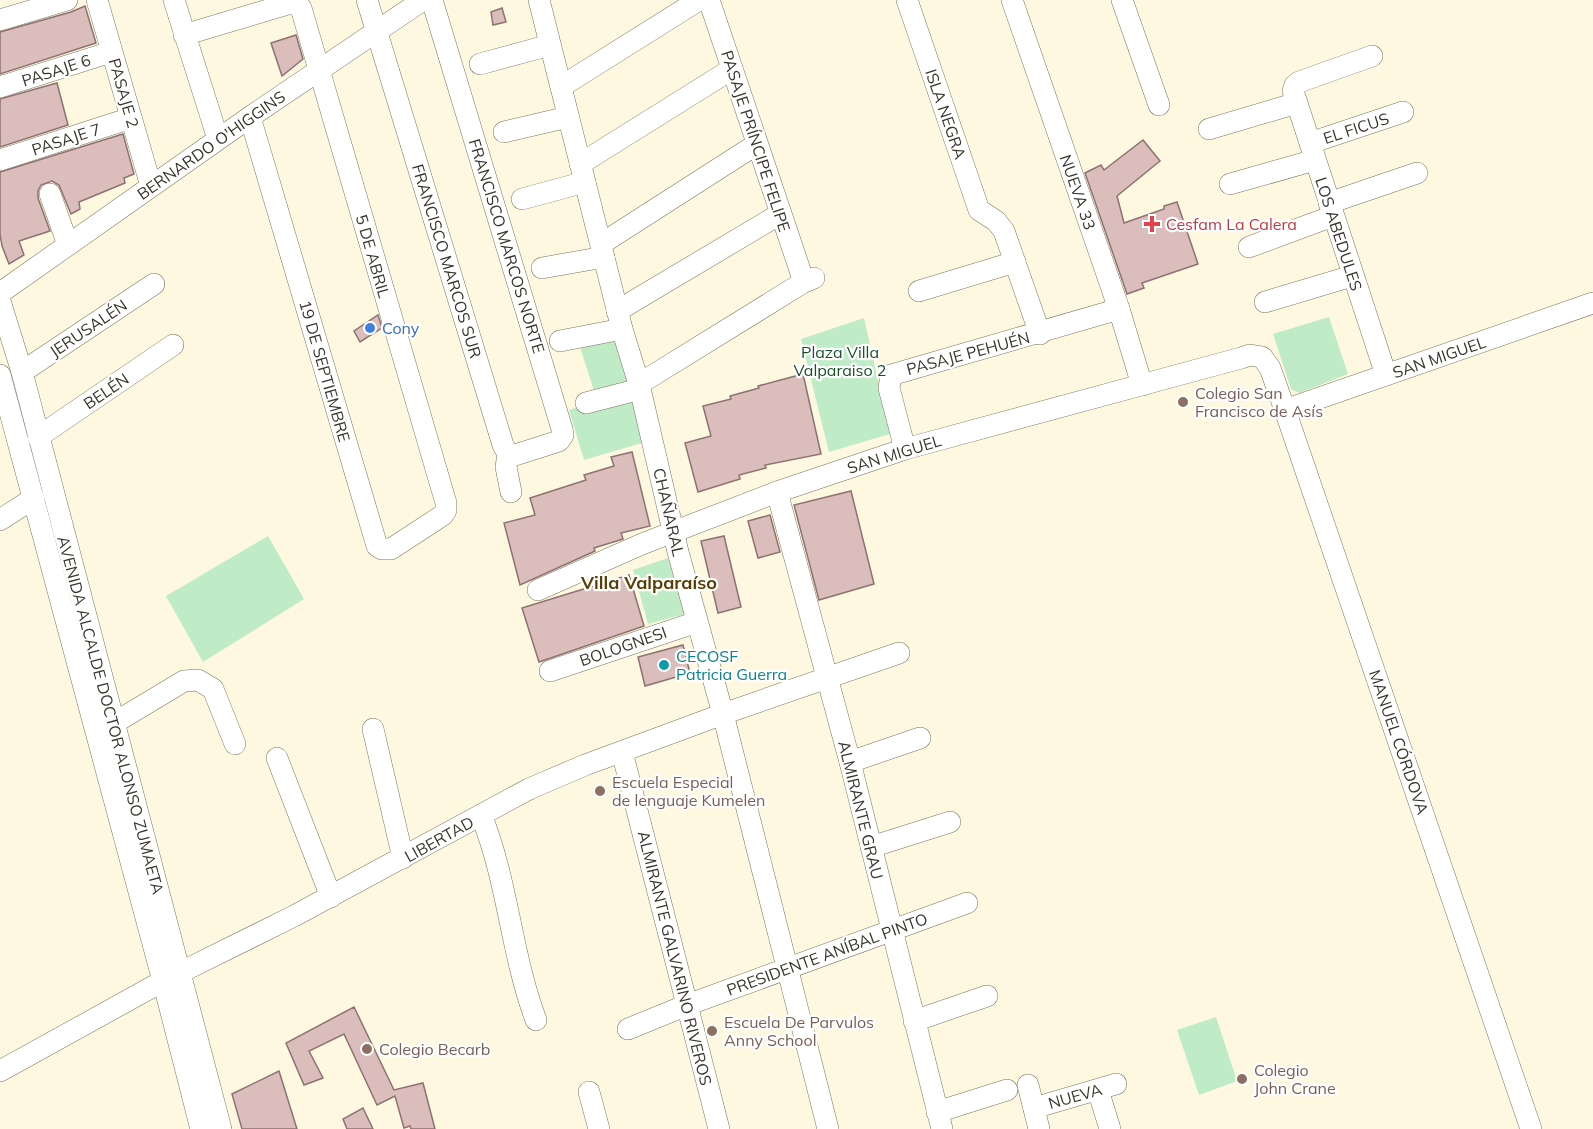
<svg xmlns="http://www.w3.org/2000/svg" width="1593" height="1129" viewBox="0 0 1593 1129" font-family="Mulish,sans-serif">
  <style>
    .green { fill: #bfebc7 }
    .building { fill: #dbbdbc; stroke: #8d7271; stroke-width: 1.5 }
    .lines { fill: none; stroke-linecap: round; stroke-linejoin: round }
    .minor-casing { stroke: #79755e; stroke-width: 22 }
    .minor { stroke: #fff; stroke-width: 21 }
    .health-dot { fill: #e0444e; stroke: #fff; stroke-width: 2 }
    .shop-dot { fill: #3f7fe0; stroke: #fff; stroke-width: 2 }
    .education-dot { fill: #8d6e63; stroke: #fff; stroke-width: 2 }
    .culture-dot { fill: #0f9aa8; stroke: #fff; stroke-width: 2 }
    .labels { text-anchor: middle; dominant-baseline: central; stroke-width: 4.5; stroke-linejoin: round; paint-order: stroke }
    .street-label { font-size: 16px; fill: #38362c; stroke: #fff }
    .health-label { font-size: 16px; fill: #be3a42; stroke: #fff; text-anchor: start }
    .shop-label { font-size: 16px; fill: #366cbe; stroke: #fff; text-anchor: start }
    .park-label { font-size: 16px; fill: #18502a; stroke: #fff }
    .education-label { font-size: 16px; fill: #785e54; stroke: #fff; text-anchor: start }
    .culture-label { font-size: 16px; fill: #0d838f; stroke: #fff; text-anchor: start }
    .neighbourhood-label { font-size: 18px; font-weight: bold; fill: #5c3e02; stroke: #fff }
  </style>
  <rect width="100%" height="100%" fill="#fdf8df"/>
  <!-- green -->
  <g class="green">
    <path d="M 1329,317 L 1348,374 L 1299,393 L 1291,389 L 1273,334 Z"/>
    <path d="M 864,318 L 890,434 L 829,452 L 801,339 Z"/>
    <path d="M 618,334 L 645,442 L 584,460 L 569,410 L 597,400 L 578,341 Z"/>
    <path d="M 268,536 L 304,599 L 203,662 L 166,596 Z"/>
    <path d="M 668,558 L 685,614 L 648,624 L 633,570 Z"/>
    <path d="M 1216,1017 L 1237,1081 L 1199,1095 L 1177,1030 Z"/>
  </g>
  <!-- building -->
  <g class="building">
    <path d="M 85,6 L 96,43 L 0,74 L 0,32 L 71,12 Z"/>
    <path d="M 502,8 L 506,22 L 493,25 L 491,12 Z"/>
    <path d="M 296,35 L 303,59 L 282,76 L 271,43 Z"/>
    <path d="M 57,83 L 68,125 L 0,147 L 0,99 Z"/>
    <path d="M 123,134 L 134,174 L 124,178 L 125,183 L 79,202 L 80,209 L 71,214 L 59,185 L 52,181 L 41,185 L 38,191 L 38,198 L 50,231 L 19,241 L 24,255 L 9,264 L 2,246 L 0,234 L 0,172 Z"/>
    <path d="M 1143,140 L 1160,161 L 1117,196 L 1124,223 L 1164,209 L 1164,206 L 1177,202 L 1198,264 L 1142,283 L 1144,288 L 1127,294 L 1085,173 L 1101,165 L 1104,170 Z"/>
    <path d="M 378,315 L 382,328 L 360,342 L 354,331 Z"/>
    <path d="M 803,374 L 821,454 L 765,465 L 766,468 L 739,475 L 740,479 L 698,492 L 685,443 L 711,436 L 703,406 L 731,399 L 730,396 L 759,388 L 758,386 Z"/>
    <path d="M 632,452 L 650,526 L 621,533 L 623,539 L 594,548 L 595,551 L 520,585 L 504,523 L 535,515 L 530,498 L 586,480 L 584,475 L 614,466 L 611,457 Z"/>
    <path d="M 851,491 L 874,584 L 819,600 L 794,505 Z"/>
    <path d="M 770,515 L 780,552 L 758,558 L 748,521 Z"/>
    <path d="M 724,536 L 741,607 L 718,613 L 701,541 Z"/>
    <path d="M 629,575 L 644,626 L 539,662 L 522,608 Z"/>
    <path d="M 683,645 L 690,673 L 645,686 L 638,657 Z"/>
    <path d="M 354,1007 L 394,1090 L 423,1083 L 435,1129 L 411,1129 L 410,1126 L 404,1128 L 395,1096 L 377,1105 L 344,1034 L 309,1051 L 323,1078 L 304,1085 L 286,1043 Z"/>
    <path d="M 279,1071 L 297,1129 L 242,1129 L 232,1094 Z"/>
    <path d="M 363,1108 L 373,1129 L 347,1129 L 343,1119 Z"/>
  </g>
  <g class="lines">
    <defs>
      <g id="minor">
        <path d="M 97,0 L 151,186"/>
        <path d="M 174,0 L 218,139"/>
        <path d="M 367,0 L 503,445 L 508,454 L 506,467 L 511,492"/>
        <path d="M 432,0 L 562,429 L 563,435 L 559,441 L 515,455 L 508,454"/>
        <path d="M 539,0 L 622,329 L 639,384 L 678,552 L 723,714 L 828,1129"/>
        <path d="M 709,0 L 804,282"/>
        <path d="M 907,0 L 979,210 L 996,221 L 1004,231 L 1040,334"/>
        <path d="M 1012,0 L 1119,309 L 1142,385"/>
        <path d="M 1122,0 L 1159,105"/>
        <path d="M 0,20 L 67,0"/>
        <path d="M 184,35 L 288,4 L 294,4 L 301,8 L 446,503 L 446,510 L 443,515 L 391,549 L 382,549 L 377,546 L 250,117"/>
        <path d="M 1372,56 L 1299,82 L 1295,85 L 1293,91 L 1386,375"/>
        <path d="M 480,64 L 550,45"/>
        <path d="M 562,86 L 699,0"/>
        <path d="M 0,87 L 111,52"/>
        <path d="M 1209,129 L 1297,103"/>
        <path d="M 504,132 L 568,117"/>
        <path d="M 1310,143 L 1403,112"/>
        <path d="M 0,160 L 131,118"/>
        <path d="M 580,164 L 732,69"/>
        <path d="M 1230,184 L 1315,160"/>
        <path d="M 50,194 L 68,245"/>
        <path d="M 522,199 L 585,182"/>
        <path d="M 1329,203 L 1417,173"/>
        <path d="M 601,244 L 757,144"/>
        <path d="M 1249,247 L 1333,216"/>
        <path d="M 542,268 L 604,257"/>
        <path d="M 919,291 L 1015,262"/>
        <path d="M 0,293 L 250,117 L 423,0"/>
        <path d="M 0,301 L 22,372 L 221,1129"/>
        <path d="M 1265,302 L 1352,276"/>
        <path d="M 617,311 L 780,214"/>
        <path d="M 560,341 L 622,329"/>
        <path d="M 22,372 L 154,284"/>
        <path d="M 0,375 L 163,981 L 201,1129"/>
        <path d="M 639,384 L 804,282 L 814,278"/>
        <path d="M 586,403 L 640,389"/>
        <path d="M 1285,410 L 1593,303"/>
        <path d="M 38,437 L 173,345"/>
        <path d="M 905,449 L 889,388 L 891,375 L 1119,309"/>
        <path d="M 777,492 L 850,762 L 942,1129"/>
        <path d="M 0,520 L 34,498"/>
        <path d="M 538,590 L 642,544 L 777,492 L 905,449 L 1241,358 L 1250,355 L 1262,357 L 1270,368 L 1285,410 L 1531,1129"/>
        <path d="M 550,671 L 697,622"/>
        <path d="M 114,723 L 184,681 L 198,680 L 213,689 L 235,744"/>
        <path d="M 373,729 L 403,858"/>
        <path d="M 622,752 L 719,1129"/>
        <path d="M 277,758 L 331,897"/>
        <path d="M 850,762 L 920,738"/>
        <path d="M 481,815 C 508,881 511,954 536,1020"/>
        <path d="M 871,847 L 950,822"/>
        <path d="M 914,1021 L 987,996"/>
        <path d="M 628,1029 L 687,1005 L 967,903"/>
        <path d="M 0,1071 L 163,981 L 294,916 L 529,789 L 585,765 L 723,714 L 899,653"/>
        <path d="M 1028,1085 L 1039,1129"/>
        <path d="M 1098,1090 L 1110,1129"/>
        <path d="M 589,1092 L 599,1129"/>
        <path d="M 1034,1108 L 1116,1084"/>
        <path d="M 937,1112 L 1007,1090"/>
      </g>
    </defs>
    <!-- minor casing -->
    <use href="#minor" class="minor-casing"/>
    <!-- minor -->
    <use href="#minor" class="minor"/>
  </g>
  <!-- markers -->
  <path class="health-dot" d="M1149 215h6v6h6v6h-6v6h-6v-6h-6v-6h6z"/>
  <circle class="shop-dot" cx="370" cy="328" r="6"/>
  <g class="education-dot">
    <circle cx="1183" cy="402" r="6"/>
    <circle cx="600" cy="791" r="6"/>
    <circle cx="712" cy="1031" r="6"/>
    <circle cx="367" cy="1049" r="6"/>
    <circle cx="1242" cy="1079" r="6"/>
  </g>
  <circle class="culture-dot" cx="664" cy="665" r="6"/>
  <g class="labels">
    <!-- street labels -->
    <g class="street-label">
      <text transform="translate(56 70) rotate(-18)">PASAJE 6</text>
      <text transform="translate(124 93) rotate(74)">PASAJE 2</text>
      <text transform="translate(946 114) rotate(71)">ISLA NEGRA</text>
      <text transform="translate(1356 128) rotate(-18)">EL FICUS</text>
      <text transform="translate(66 139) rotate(-18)">PASAJE 7</text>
      <text transform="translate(756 141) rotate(72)">PASAJE PRÍNCIPE FELIPE</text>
      <text transform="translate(211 145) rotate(-35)">BERNARDO O'HIGGINS</text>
      <text transform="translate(1078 192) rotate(71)">NUEVA 33</text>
      <text transform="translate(1339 234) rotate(72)">LOS ABEDULES</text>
      <text transform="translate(507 246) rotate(73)">FRANCISCO MARCOS NORTE</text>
      <text transform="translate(373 256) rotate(74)">5 DE ABRIL</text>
      <text transform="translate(447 261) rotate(73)">FRANCISCO MARCOS SUR</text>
      <text transform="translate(88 328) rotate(-34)">JERUSALÉN</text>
      <text transform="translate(968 353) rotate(-15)">PASAJE PEHUÉN</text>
      <text transform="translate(1439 357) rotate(-19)">SAN MIGUEL</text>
      <text transform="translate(325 371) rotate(74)">19 DE SEPTIEMBRE</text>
      <text transform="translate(106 391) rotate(-34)">BELÉN</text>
      <text transform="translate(894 454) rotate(-17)">SAN MIGUEL</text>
      <text transform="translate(669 512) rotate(77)">CHAÑARAL</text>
      <text transform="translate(623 646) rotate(-19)">BOLOGNESI</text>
      <text transform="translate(111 715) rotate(75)">AVENIDA ALCALDE DOCTOR ALONSO ZUMAETA</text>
      <text transform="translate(1399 742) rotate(71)">MANUEL CÓRDOVA</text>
      <text transform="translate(861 810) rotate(76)">ALMIRANTE GRAU</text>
      <text transform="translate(439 839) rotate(-29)">LIBERTAD</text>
      <text transform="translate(827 954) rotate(-20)">PRESIDENTE ANÍBAL PINTO</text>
      <text transform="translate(675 958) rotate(76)">ALMIRANTE GALVARINO RIVEROS</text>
      <text transform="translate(1075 1096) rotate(-16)">NUEVA</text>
    </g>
    <!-- health labels -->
    <g class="health-label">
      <text x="1166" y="224">Cesfam La Calera</text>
    </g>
    <!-- shop labels -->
    <g class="shop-label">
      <text x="382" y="328">Cony</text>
    </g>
    <!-- park labels -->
    <g class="park-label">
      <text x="840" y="352">Plaza Villa<tspan x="840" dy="18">Valparaiso 2</tspan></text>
    </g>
    <!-- education labels -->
    <g class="education-label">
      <text x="1195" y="393">Colegio San<tspan x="1195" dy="18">Francisco de Asís</tspan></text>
      <text x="612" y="782">Escuela Especial<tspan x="612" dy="18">de lenguaje Kumelen</tspan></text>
      <text x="724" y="1022">Escuela De Parvulos<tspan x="724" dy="18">Anny School</tspan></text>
      <text x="379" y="1049">Colegio Becarb</text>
      <text x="1254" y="1070">Colegio<tspan x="1254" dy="18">John Crane</tspan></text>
    </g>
    <!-- culture labels -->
    <g class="culture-label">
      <text x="676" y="656">CECOSF<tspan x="676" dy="18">Patricia Guerra</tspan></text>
    </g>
    <!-- neighbourhood labels -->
    <g class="neighbourhood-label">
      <text x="649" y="582">Villa Valparaíso</text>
    </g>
  </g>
</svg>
